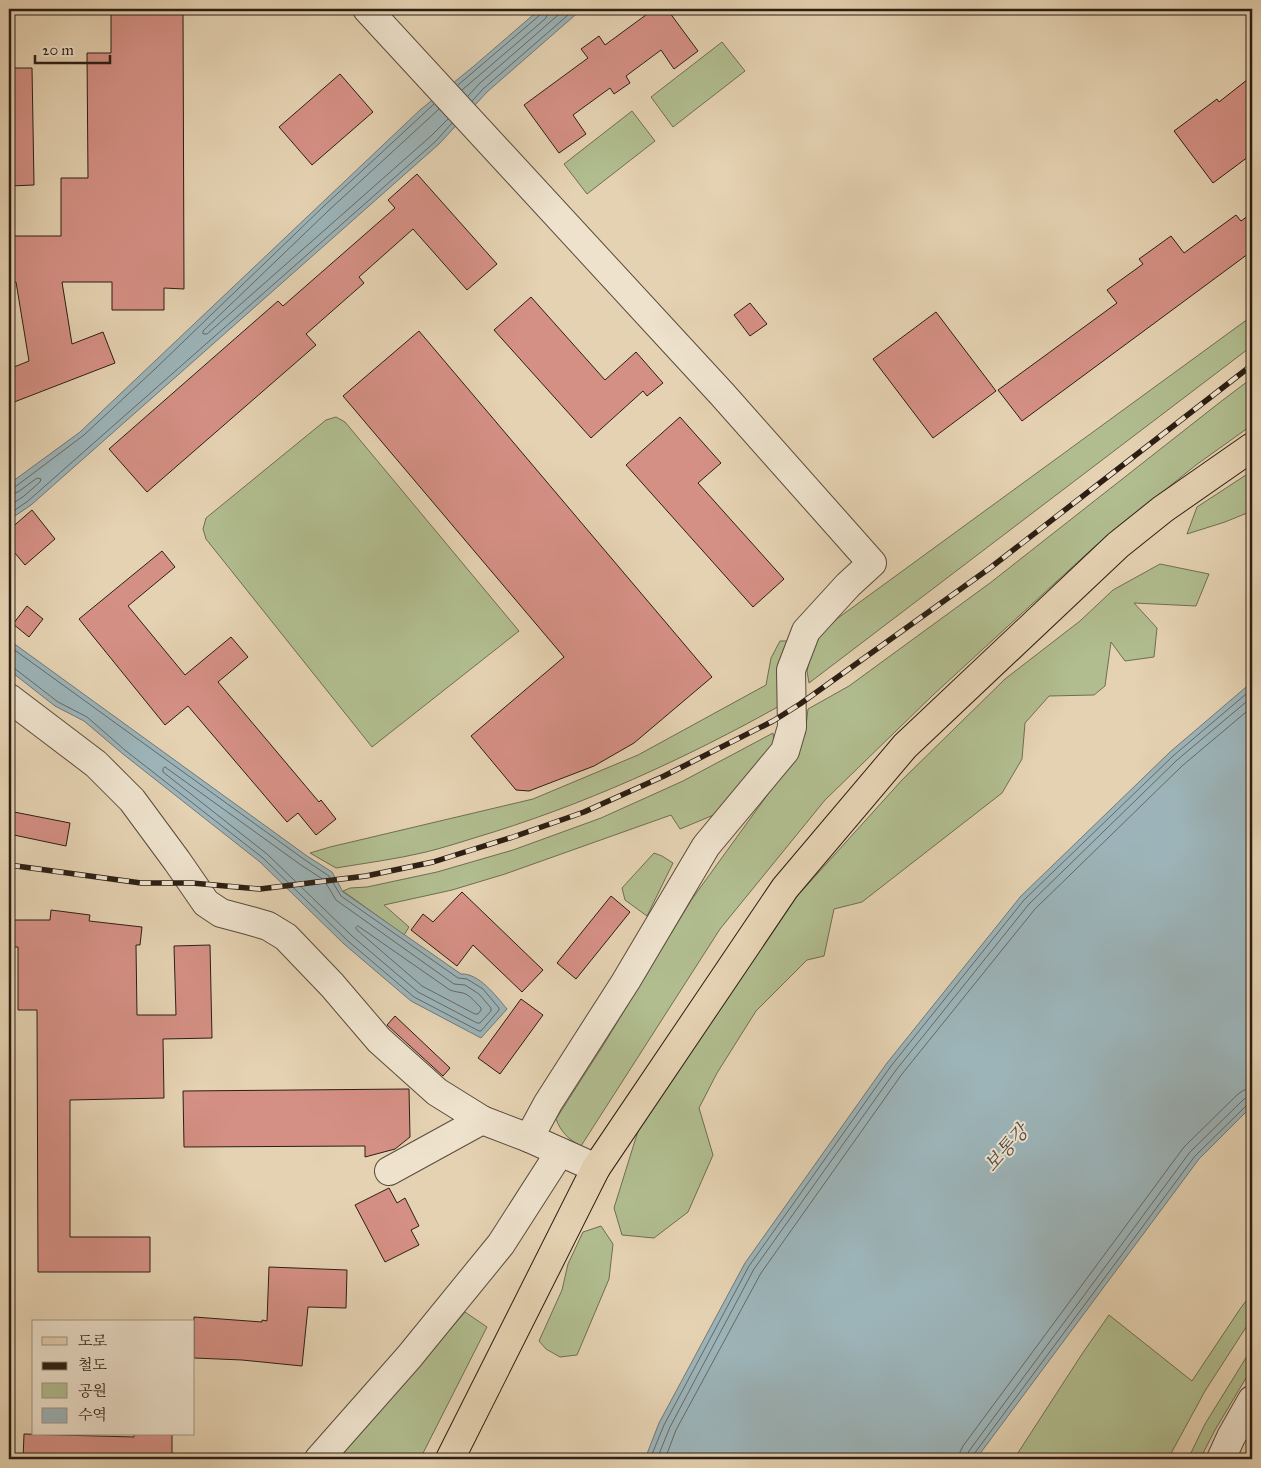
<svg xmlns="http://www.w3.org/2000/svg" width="1261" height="1468" viewBox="0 0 1261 1468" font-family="'IM FELL Great Primer','Noto Serif KR',serif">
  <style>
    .green { fill: #b1bd8f; stroke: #6e6e52 }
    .water { fill: #9cb4b9; stroke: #6f7877 }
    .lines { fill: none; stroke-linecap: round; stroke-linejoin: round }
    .shore { stroke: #646966; stroke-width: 1 }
    .building { fill: #d59085; stroke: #2c1e14 }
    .minor-casing { stroke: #5a4b3c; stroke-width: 30 }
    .major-casing { stroke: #2c1e14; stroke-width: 30 }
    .minor { stroke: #eee2cd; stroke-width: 28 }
    .major { stroke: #e5d2b2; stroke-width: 28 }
    .rail-casing { stroke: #2c1e14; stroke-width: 5.5 }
    .rail { stroke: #eee2cd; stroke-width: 4; stroke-dasharray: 11; stroke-linecap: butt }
    .labels { text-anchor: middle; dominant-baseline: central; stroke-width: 4; stroke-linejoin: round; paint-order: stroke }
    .water-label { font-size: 19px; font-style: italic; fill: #4e4b46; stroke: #eee2cd }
  </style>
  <rect width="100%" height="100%" fill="#e5d2b2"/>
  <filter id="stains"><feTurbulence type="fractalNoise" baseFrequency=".004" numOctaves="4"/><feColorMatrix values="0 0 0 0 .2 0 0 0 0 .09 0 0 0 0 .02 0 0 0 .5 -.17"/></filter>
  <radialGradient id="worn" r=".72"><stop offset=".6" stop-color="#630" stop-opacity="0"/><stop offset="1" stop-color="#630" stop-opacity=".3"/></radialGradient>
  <!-- green -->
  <g class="green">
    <path d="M 722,42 L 745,71 L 673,127 L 651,97 Z"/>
    <path d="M 632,111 L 655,141 L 587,194 L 564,164 Z"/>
    <path d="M 1252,316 L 1252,346 L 809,683 L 807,671 L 811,654 L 820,635 L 838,618 Z"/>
    <path d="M 1252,378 L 1252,425 L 1196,465 L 1093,548 L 933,695 L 825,800 L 720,929 L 581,1146 C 568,1139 561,1132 556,1119 L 604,1044 L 692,899 L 797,754 L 805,734 L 808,709 L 849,686 L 990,583 L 1219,403 Z"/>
    <path d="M 336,417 L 345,422 L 519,631 L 372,747 L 206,539 L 203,529 L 206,518 L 326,420 Z"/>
    <path d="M 1252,471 L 1252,511 L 1225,522 L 1187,534 L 1197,507 Z"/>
    <path d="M 1160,564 L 1209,574 L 1196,606 L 1134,603 L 1157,628 L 1154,657 L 1125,661 L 1111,642 L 1105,686 L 1094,695 L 1049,696 L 1025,723 L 1022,759 L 1002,793 L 862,902 L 834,909 L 824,956 L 807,960 L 756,1011 L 717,1073 L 699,1108 L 713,1155 L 688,1212 L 654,1238 L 622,1235 L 614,1208 L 643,1115 L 771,925 L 902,780 L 1005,679 L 1080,621 L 1113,590 Z"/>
    <path d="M 780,641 L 789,641 L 783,704 C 685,759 582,806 474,838 C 458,843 442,848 426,852 C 397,859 366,863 336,868 L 310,853 L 330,847 L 533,799 L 638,755 L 766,685 L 771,658 Z"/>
    <path d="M 773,733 L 774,741 L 761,767 L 728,809 L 680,829 L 671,815 L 505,874 L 452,890 L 384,905 L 409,927 L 404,935 L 343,891 L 350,888 L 367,887 L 437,872 L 513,850 L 601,818 L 683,781 Z"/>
    <path d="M 654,853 L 662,856 L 673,863 L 647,916 L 625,900 L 622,888 Z"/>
    <path d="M 601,1226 L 613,1244 L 609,1279 L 577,1355 L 560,1357 L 546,1349 L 539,1341 L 562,1290 L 568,1264 L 583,1232 Z"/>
    <path d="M 1252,1293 L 1252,1318 L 1205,1391 L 1168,1459 L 1014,1459 L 1082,1354 L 1109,1315 L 1192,1381 L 1240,1309 Z"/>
    <path d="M 465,1312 L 487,1327 L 420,1459 L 338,1459 Z"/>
    <path d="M 1252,1348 L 1252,1368 L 1215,1430 L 1200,1459 L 1188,1459 L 1205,1424 Z"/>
  </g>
  <!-- water -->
  <g class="water">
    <path d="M 540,9 L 582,9 L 487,92 L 439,144 L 31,505 L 9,520 L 9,484 L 80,432 L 420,110 L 474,66 Z"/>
    <path d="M 9,640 L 307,856 L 332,872 L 343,892 L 461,974 C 479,973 496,996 507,1009 L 481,1038 L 411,1001 L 344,944 L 260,862 L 123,754 L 84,721 L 55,706 L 9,670 Z"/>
    <path d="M 1252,682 L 1252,1106 L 1199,1159 L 976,1459 L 645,1459 L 659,1423 L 745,1263 L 887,1063 L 1021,896 L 1170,752 Z"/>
  </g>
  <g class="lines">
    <!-- shore -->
    <g class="shore">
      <path d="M 458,85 L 540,15 L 543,9"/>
      <path d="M 462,90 L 545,19 L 548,14 L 549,9"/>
      <path d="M 468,96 L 480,83 L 565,9"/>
      <path d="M 472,101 L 484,88 L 575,9"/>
      <path d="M 439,109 L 328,211 L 203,331 L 203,334 L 207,334 L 431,136 L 448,119"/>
      <path d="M 9,488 L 15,487 L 84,435 L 155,369 L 324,206 L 434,104"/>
      <path d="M 9,495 L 18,492 L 37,478 L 41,479 L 40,482 L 24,496 L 9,506"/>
      <path d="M 9,514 L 28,501 L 436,141 L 452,123"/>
      <path d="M 9,646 L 305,860 L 329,876 L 341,896 L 458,978 L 467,979 L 483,989 L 499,1008 L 499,1010 L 481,1031 L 479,1031 L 414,997 L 348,941 L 263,858 L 126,751 L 87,717 L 58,702 L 14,668 L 9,667"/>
      <path d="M 165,767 L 301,865 L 324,880 L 336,900 L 454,984 L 465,985 L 479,994 L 491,1008 L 491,1011 L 480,1023 L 477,1023 L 418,992 L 352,936 L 267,854 L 163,772 L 163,769 Z"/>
      <path d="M 358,926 L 450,990 C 455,992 459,992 463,993 C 470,995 476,1003 481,1008 L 481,1010 L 478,1014 L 475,1014 L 422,986 L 357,930 L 356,928 Z"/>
      <path d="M 650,1459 L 664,1425 L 749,1266 L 891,1066 L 1024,900 L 1173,756 L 1252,689"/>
      <path d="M 657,1459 L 670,1427 L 754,1269 L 896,1070 L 1029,904 L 1177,760 L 1252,697"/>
      <path d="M 665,1459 L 676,1430 L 761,1273 L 902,1074 L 1035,909 L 1182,766 L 1252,707"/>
      <path d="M 959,1459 L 960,1452 L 963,1446 L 1184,1147 L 1238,1094 L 1244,1090 L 1252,1089"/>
      <path d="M 966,1459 L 969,1451 L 1190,1152 L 1243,1100 L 1247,1097 L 1252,1097"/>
      <path d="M 973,1459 L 974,1454 L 1195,1156 L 1247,1105 L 1252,1103"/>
    </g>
  </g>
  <!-- building -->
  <g class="building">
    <path d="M 111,9 L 183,9 L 184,289 L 164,288 L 164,310 L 112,310 L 112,282 L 62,282 L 72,344 L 103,332 L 115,363 L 9,404 L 9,369 L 29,361 L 16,282 L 9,282 L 9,236 L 61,236 L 61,178 L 88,178 L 87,53 L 111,53 Z"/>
    <path d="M 654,9 L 667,9 L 698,51 L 674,69 L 661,50 L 626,76 L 630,83 L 614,94 L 610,88 L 573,115 L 586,134 L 559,153 L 524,105 L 588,58 L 581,49 L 599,36 L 605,45 Z"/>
    <path d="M 9,68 L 32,68 L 34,185 L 9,186 Z"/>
    <path d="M 340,74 L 373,112 L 312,165 L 279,127 Z"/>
    <path d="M 1252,76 L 1252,154 L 1213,183 L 1174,131 L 1217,99 L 1219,102 Z"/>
    <path d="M 417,174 L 497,264 L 467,290 L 413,229 L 359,277 L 364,283 L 306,334 L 316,345 L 147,492 L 109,449 L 278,301 L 283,306 L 395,208 L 388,200 Z"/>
    <path d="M 1252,213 L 1252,251 L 1022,421 L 998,390 L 1117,303 L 1107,290 L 1143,264 L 1139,259 L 1171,236 L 1184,253 L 1236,215 L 1241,221 Z"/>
    <path d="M 531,297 L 605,380 L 636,352 L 663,383 L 647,396 L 643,391 L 591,438 L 494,330 Z"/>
    <path d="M 750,303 L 767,324 L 750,336 L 734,315 Z"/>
    <path d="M 936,312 L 996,391 L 933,438 L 873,359 Z"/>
    <path d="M 419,331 L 712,677 L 634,743 L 594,766 L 529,791 L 516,790 L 471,736 L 564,657 L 343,396 Z"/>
    <path d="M 680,417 L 721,463 L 698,483 L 784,579 L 753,607 L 626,465 Z"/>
    <path d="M 32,510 L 55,539 L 25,565 L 9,546 L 9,530 Z"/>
    <path d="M 162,551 L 175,567 L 128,606 L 185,675 L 231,637 L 248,657 L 218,682 L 319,802 L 321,800 L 336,819 L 316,835 L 298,813 L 287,822 L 188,706 L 165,725 L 79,619 Z"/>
    <path d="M 27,606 L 43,619 L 29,637 L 13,624 Z"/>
    <path d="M 9,811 L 70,823 L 66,846 L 9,834 Z"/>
    <path d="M 462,892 L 543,970 L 522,992 L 473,945 L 457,966 L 411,930 L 423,914 L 433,922 Z"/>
    <path d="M 611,896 L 630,912 L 576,979 L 557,963 Z"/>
    <path d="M 51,910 L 90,915 L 89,921 L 142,927 L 140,945 L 136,945 L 137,1015 L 176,1015 L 174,946 L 210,945 L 212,1038 L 163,1039 L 164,1098 L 70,1100 L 70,1237 L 150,1237 L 150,1272 L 38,1272 L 37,1010 L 18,1010 L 18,947 L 9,947 L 9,920 L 50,920 Z"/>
    <path d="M 521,999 L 543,1015 L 500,1074 L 478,1058 Z"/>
    <path d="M 395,1016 L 450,1068 L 443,1076 L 387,1025 Z"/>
    <path d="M 409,1089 L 410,1137 L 395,1149 L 365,1157 L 365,1146 L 184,1147 L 183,1091 Z"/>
    <path d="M 389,1188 L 397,1203 L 405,1198 L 419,1226 L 411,1230 L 419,1245 L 385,1262 L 355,1205 Z"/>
    <path d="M 269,1267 L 347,1270 L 346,1308 L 308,1307 L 302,1366 L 242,1360 L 194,1358 L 194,1317 L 262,1322 L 262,1320 L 267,1321 Z"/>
    <path d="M 24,1434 L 134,1437 L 134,1434 L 172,1434 L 172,1458 L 105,1455 L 105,1459 L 23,1459 Z"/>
  </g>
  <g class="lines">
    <defs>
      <g id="minor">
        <path d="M 367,9 L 722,394 L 872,563 L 848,585 L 806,631 L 791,670 L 792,727 L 785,751 L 706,846 L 626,981 L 548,1103 L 529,1138"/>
        <path d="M 9,698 L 96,764 L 132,800 L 177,861 L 206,903 L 221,913 L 251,921 L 268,926 L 286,937 L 332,985 L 379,1040 L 437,1092 L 482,1120 L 529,1138 L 596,1168"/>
        <path d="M 389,1171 L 482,1120"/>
        <path d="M 319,1459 L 409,1357 L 501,1244 L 560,1152"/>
        <path d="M 1221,1459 L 1231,1437 L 1252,1400"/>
      </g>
      <path id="major" d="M 450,1459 L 596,1168 L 785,888 L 905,746 L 1118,545 L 1163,509 L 1252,447"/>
    </defs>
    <!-- minor casing -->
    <use href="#minor" class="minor-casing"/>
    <!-- major casing -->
    <use href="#major" class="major-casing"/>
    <!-- minor -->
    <use href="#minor" class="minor"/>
    <!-- major -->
    <use href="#major" class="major"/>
    <defs>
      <path id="rail" d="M 9,865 L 141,883 L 192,883 L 260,889 L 366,876 L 433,862 L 513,837 L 584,812 L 664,776 L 773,721 L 800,704 L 990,568 L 1252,365"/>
    </defs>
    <!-- rail casing -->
    <use href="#rail" class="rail-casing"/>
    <!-- rail -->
    <use href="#rail" class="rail"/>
  </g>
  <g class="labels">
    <!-- water labels -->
    <g class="water-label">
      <text transform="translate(1006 1148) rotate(-48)">보통강</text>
    </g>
  </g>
  <!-- margin -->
  <rect width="1261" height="1468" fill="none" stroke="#e5d2b2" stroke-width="30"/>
  <rect x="10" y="10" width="1241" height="1448" fill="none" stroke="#2c1e14" stroke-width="2.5"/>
  <rect x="15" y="15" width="1231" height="1438" fill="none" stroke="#2c1e14"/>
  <!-- legend -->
  <rect x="32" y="1320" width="162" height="115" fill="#eee2cd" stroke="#a09483"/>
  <rect x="42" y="1337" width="25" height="8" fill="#e5d2b2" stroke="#a09483"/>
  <text x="78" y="1346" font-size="15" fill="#2c1e14">도로</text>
  <rect x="42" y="1362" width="25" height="8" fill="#2c1e14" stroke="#a09483"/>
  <text x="78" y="1370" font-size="15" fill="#2c1e14">철도</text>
  <rect x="42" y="1383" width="25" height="15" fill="#b1bd8f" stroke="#a09483"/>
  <text x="78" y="1396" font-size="15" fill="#2c1e14">공원</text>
  <rect x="42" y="1408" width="25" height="15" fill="#9cb4b9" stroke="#a09483"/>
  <text x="78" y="1420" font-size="15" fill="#2c1e14">수역</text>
  <!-- scale -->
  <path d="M35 55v8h75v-8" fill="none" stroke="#2c1e14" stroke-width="2.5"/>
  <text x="42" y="55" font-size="15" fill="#2c1e14" stroke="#eee2cd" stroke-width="4" paint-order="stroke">20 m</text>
  <rect width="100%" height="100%" filter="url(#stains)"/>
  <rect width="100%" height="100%" fill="url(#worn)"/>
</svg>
